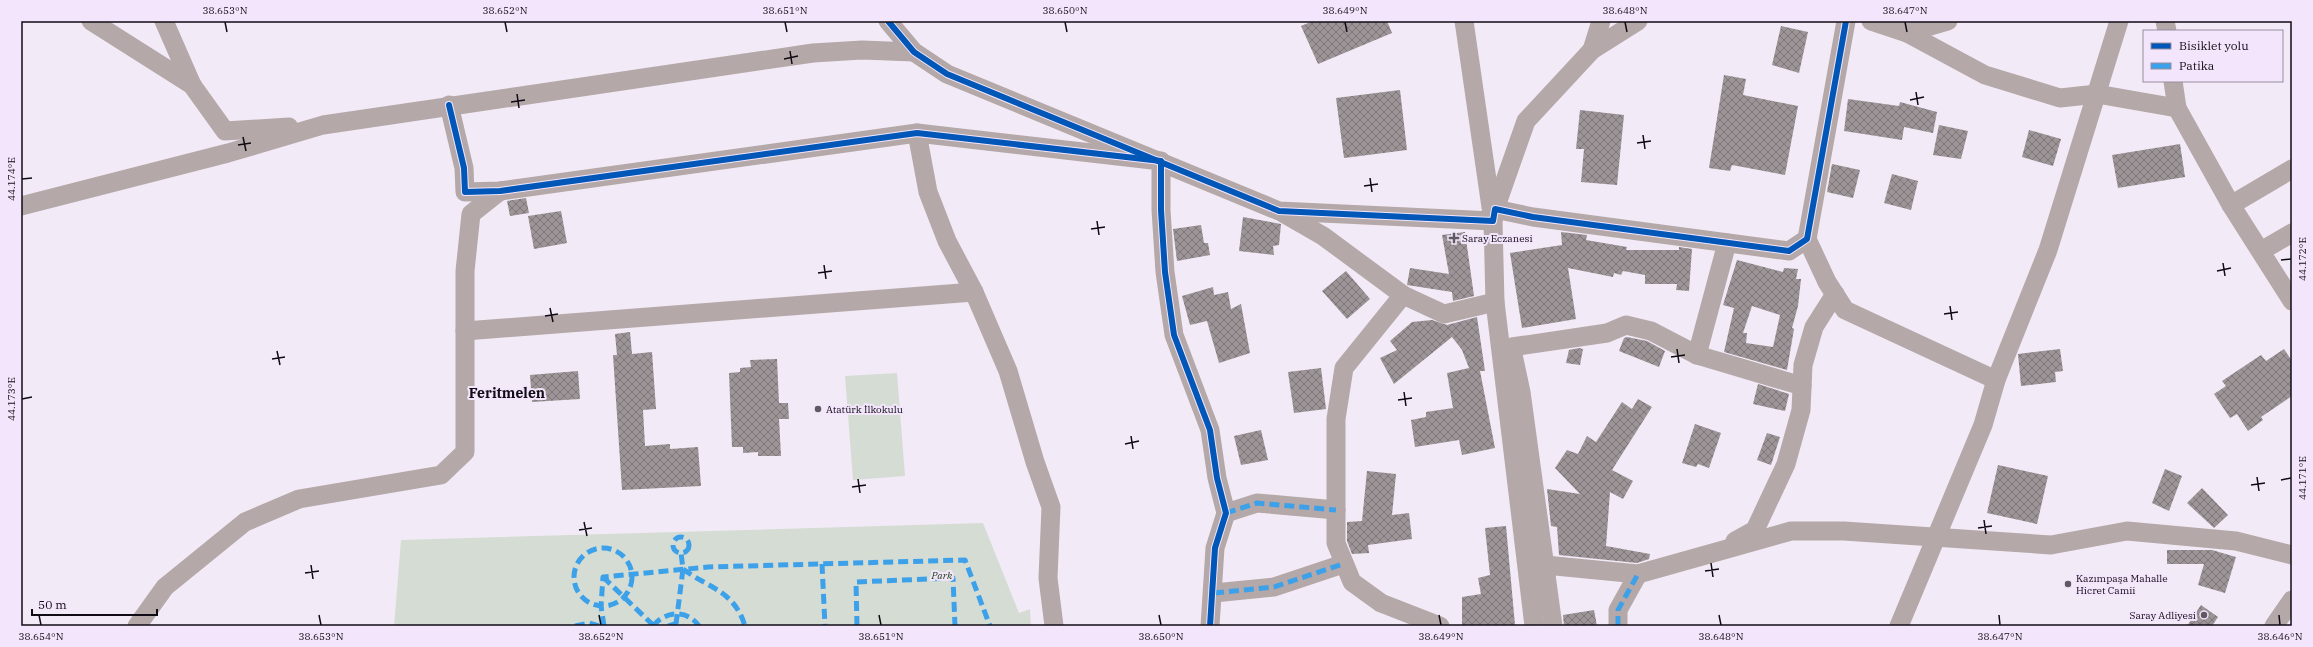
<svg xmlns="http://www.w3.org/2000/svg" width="2313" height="647" viewBox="0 0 2313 647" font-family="'IBM Plex Serif',serif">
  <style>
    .green { fill: #d5dcd4 }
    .building { fill: url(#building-cross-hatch); fill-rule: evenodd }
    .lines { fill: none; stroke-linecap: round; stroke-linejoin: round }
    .minor { stroke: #b5a8a8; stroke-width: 19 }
    .quiet { stroke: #3da1ea; stroke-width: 5; stroke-dasharray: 10 5; stroke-linecap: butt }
    .cycleway-casing { stroke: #f3e6fc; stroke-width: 8 }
    .cycleway { stroke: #0057b8; stroke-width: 6 }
    .ticks { fill: none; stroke: #100b14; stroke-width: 1.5 }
    .poi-dot { fill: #5f5963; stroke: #f3e6fc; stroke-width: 1.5 }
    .labels { text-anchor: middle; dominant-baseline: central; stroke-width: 4; stroke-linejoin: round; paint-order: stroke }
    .poi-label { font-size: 10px; fill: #100b14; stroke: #f3e6fc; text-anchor: start }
    .park-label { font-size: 10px; font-style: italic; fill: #223f14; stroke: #f3e6fc }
    .district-label { font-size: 14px; font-weight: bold; fill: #100b14; stroke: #f3e6fc }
    .neatline { fill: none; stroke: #100b14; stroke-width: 1.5 }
    .ticks-label { font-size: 10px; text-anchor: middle; fill: #100b14 }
  </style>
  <defs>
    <pattern id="building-cross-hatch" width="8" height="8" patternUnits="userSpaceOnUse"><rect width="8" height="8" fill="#9c9496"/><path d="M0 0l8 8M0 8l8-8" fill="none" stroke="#7e7779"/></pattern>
  </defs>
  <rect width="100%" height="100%" fill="#f2ebf7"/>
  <!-- green -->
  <g class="green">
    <path d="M 897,373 L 905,476 L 853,480 L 845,376 Z"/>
    <path d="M 983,523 L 1019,613 L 1030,609 L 1031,626 L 394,626 L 401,540 Z"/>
  </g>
  <!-- building -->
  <g class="building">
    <path d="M 1313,21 L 1387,21 L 1392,33 L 1318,64 L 1301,26 Z"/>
    <path d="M 1781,26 L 1808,32 L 1799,73 L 1772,65 Z"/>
    <path d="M 1724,75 L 1746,79 L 1743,95 L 1798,106 L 1785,175 L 1732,165 L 1730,171 L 1709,168 Z"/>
    <path d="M 1400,90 L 1407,150 L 1344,158 L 1336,98 Z"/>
    <path d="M 1848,99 L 1899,106 L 1900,102 L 1937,112 L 1933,133 L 1904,127 L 1902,140 L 1844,131 Z"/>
    <path d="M 1580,110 L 1624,115 L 1617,185 L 1581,182 L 1584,149 L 1576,149 Z"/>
    <path d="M 1939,125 L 1968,131 L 1961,159 L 1933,155 Z"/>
    <path d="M 2029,130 L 2061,139 L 2053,166 L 2022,157 Z"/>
    <path d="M 2180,144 L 2185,177 L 2118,188 L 2112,155 Z"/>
    <path d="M 1832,164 L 1860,170 L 1853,198 L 1827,192 Z"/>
    <path d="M 1892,174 L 1918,181 L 1911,210 L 1884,203 Z"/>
    <path d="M 526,198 L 529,213 L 510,216 L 507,201 Z"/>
    <path d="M 561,211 L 567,243 L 534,249 L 528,216 Z"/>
    <path d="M 1243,217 L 1281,224 L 1279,245 L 1273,246 L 1274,255 L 1239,251 Z"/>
    <path d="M 1201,225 L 1204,243 L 1208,243 L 1210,255 L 1177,261 L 1173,229 Z"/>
    <path d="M 1465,232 L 1474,296 L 1453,301 L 1452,292 L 1407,285 L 1410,268 L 1449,274 L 1442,235 Z"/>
    <path d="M 1561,232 L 1587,235 L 1586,240 L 1627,247 L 1626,250 L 1679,250 L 1679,247 L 1692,249 L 1689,291 L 1676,290 L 1677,284 L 1645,284 L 1645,275 L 1623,271 L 1621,275 L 1614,273 L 1613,277 L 1568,268 L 1576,319 L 1522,328 L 1510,253 L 1562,245 Z"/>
    <path d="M 1737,260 L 1783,272 L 1784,268 L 1798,269 L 1796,279 L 1801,279 L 1798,306 L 1792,328 L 1794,329 L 1787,370 L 1724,352 L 1734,308 L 1723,305 ZM 1752,306 L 1780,315 L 1773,347 L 1746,343 L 1747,333 L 1743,333 Z"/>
    <path d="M 1346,271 L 1370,299 L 1347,319 L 1322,291 Z"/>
    <path d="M 1213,287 L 1214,295 L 1228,292 L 1231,309 L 1241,304 L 1250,353 L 1219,363 L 1207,321 L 1190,325 L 1182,296 Z"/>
    <path d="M 1477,317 L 1485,371 L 1480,371 L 1495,448 L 1462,455 L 1459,440 L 1415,447 L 1411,420 L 1426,417 L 1426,412 L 1453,408 L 1447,373 L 1469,368 L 1462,350 L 1452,337 L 1394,384 L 1380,358 L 1397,350 L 1390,341 L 1412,322 L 1432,320 L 1447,325 Z"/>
    <path d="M 630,332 L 632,354 L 652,352 L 656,409 L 643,410 L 645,446 L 670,444 L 670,449 L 698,447 L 701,486 L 622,490 L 613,355 L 617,355 L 615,334 Z"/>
    <path d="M 1627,337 L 1647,341 L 1665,351 L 1659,367 L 1619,351 L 1624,338 Z"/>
    <path d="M 1579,348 L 1583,349 L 1580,365 L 1566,363 L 1569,350 Z"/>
    <path d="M 2060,349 L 2063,371 L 2055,372 L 2056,382 L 2021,386 L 2018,354 Z"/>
    <path d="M 2284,349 L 2292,361 L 2292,396 L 2261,417 L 2263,420 L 2248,431 L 2237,414 L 2230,418 L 2214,394 L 2226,386 L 2222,381 L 2261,355 L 2266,361 Z"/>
    <path d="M 777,359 L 779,403 L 788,403 L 789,419 L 779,419 L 781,456 L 758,456 L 758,452 L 743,453 L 743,447 L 732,447 L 729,373 L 740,372 L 740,368 L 751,367 L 750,360 Z"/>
    <path d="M 1321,368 L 1326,409 L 1294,413 L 1288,372 Z"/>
    <path d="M 578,371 L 580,399 L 532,402 L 530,375 Z"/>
    <path d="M 1758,384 L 1789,394 L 1785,411 L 1753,404 Z"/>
    <path d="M 1638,399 L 1652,407 L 1612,470 L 1633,481 L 1623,499 L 1610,492 L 1606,546 L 1650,554 L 1649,559 L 1637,563 L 1559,555 L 1557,527 L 1551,526 L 1547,489 L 1580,494 L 1555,468 L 1567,450 L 1578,454 L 1587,436 L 1596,442 L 1622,402 L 1632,409 Z"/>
    <path d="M 1695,424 L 1721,433 L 1709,468 L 1698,464 L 1696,467 L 1682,463 Z"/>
    <path d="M 1261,430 L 1268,460 L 1241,465 L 1234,436 Z"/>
    <path d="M 1767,433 L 1780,437 L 1771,465 L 1757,460 Z"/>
    <path d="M 1998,465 L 2048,476 L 2037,524 L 1987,513 Z"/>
    <path d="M 2165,469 L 2182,476 L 2169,511 L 2152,503 Z"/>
    <path d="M 1367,471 L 1396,474 L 1392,515 L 1409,513 L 1412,539 L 1368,545 L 1369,553 L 1352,554 L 1347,541 L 1347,522 L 1362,521 Z"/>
    <path d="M 2202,488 L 2228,515 L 2214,528 L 2187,503 Z"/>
    <path d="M 1506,526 L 1515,625 L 1462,626 L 1462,597 L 1481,594 L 1478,578 L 1490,575 L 1485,528 Z"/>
    <path d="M 2167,550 L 2212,550 L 2236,557 L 2225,593 L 2198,585 L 2204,564 L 2167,564 Z"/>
    <path d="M 2201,605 L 2218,617 L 2212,626 L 2187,626 Z"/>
    <path d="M 1594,610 L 1597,626 L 1564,626 L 1563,615 Z"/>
  </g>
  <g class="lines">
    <!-- minor -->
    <g class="minor">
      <path d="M 91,21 L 192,85"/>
      <path d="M 164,21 L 192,85 L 225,131 L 289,127"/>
      <path d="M 888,21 L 914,52 L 947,74 L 1279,211 L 1493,221 L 1495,209 L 1533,217 L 1789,251 L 1807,239 L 1846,21"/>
      <path d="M 1464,21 L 1493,221 L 1495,302 L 1534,626"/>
      <path d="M 1871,21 L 1907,33 L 1948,21"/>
      <path d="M 2165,21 L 2167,31"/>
      <path d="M 1907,33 L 1985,75 L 2060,98 L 2097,94 L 2177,108"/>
      <path d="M 1592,50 L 1601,21"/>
      <path d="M 2173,81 L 2177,108 L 2231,205 L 2292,301"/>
      <path d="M 449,105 L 464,168 L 465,192 L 500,191 L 917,133 L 1161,161 L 1161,210 L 1165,272 L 1174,335 L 1210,430 L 1217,478 L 1226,513 L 1215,548 L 1210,626"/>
      <path d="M 917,133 L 928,192 L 947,241 L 974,292 L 1008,371 L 1035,462 L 1051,507 L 1048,578 L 1054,626"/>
      <path d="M 2231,205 L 2292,169"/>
      <path d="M 21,206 L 228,153 L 323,125 L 813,53 L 862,50 L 914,52"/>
      <path d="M 1495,209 L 1526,121 L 1592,50 L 1638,21"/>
      <path d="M 1283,213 L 1323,236 L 1403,295 L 1444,314 L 1495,302"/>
      <path d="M 1807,239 L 1827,282 L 1845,310 L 1996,380"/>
      <path d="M 2261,251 L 2292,233"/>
      <path d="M 1403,295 L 1344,368 L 1336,419 L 1336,543 L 1352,582 L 1381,603 L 1440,626"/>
      <path d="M 465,331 L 974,292"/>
      <path d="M 1512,347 L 1607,333 L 1626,325 L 1651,331 L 1697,355 L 1802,386"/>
      <path d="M 1512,350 L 1521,392 L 1553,626"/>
      <path d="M 1697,355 L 1727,243"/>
      <path d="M 1226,513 L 1257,503 L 1336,510"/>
      <path d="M 1735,541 L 1755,530 L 1786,464 L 1801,410 L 1803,365 L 1814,327 L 1835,294"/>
      <path d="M 1545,565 L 1638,574 L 1791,531 L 1844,531 L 2051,545 L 2127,531 L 2236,541 L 2292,555"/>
      <path d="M 1214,593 L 1274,587 L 1343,564"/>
      <path d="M 137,626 L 165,587 L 245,522 L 299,499 L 441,475 L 465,452 L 465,271 L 471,214 L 500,191"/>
      <path d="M 1618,626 L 1618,610 L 1638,574"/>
      <path d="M 1899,626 L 1983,425 L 1996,380 L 2048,250 L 2119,21"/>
      <path d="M 2274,626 L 2292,600"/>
    </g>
    <!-- quiet -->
    <g class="quiet">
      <path d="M 1226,513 L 1257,503 L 1336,510"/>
      <circle cx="681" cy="545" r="8"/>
      <circle cx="603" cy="577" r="29"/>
      <path d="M 822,564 L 825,626"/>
      <path d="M 683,569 C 708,588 734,590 745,626"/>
      <path d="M 603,577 L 653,625"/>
      <path d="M 1214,593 L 1274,587 L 1343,564"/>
      <path d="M 676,624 L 683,569 L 681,553"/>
      <path d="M 575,626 L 589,623 L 599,626"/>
      <path d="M 604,626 L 601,606 L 603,577 L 708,567 L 965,560 L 990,626"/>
      <path d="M 653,626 C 665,611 687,609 699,626"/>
      <path d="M 668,626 L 674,624 L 683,626"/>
      <path d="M 857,626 L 856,582 L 953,578 L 955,626"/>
      <path d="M 1618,626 L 1618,610 L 1638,574"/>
    </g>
    <defs>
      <g id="cycleway">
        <path d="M 888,21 L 914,52 L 947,74 L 1279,211 L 1493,221 L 1495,209 L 1533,217 L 1789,251 L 1807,239 L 1846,21"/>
        <path d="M 449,105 L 464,168 L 465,192 L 500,191 L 917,133 L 1161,161 L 1161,210 L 1165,272 L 1174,335 L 1210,430 L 1217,478 L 1226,513 L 1215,548 L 1210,626"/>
      </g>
    </defs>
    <!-- cycleway casing -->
    <use href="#cycleway" class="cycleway-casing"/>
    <!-- cycleway -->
    <use href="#cycleway" class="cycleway"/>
  </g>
  <!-- ticks -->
  <path class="ticks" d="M 225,22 L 227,32M 505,22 L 507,32M 785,22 L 787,32M 1065,22 L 1067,32M 1345,22 L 1347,32M 1625,22 L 1627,32M 1905,22 L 1907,32M 790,51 L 792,64M 784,59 L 798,56M 1916,92 L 1918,105M 517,94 L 519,108M 1910,100 L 1924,97M 511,102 L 525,100M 1643,135 L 1645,149M 243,137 L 246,151M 1637,143 L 1651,141M 238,145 L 251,143M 1370,178 L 1372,192M 22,179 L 32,178M 1364,186 L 1378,184M 1097,221 L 1099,235M 1091,229 L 1105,227M 2281,260 L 2291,259M 2223,263 L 2225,276M 824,265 L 826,279M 2217,271 L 2231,268M 818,273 L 832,271M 1950,306 L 1952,320M 550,308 L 553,322M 1944,314 L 1958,312M 545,316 L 558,314M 1677,349 L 1679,363M 277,351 L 280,365M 1671,357 L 1685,355M 272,359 L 285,357M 1404,392 L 1406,406M 22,399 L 32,397M 1398,400 L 1412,398M 1131,436 L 1133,449M 1125,444 L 1139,441M 2257,477 L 2259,491M 858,479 L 860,493M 2281,480 L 2291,478M 2251,485 L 2265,483M 852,487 L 866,485M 1984,520 L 1986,534M 584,522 L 587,536M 1978,528 L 1992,526M 579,530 L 592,528M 1711,563 L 1713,577M 311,565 L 313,579M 1705,571 L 1719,569M 305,573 L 319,571M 39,615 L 41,625M 319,615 L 321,625M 599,615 L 601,625M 879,615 L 881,625M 1159,615 L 1161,625M 1439,615 L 1441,625M 1719,615 L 1721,625M 1999,615 L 2000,625M 2279,615 L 2280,625"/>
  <!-- markers -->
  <g class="poi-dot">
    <path d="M1452 232h4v4h4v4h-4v4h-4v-4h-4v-4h4z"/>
    <circle cx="818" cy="409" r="4"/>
    <circle cx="2068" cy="584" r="4"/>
    <circle cx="2204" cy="615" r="4"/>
  </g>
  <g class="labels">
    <!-- poi labels -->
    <g class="poi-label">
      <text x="1462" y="238">Saray Eczanesi</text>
      <text x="826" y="409">Atatürk İlkokulu</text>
      <text x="2076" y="578">Kazımpaşa Mahalle<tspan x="2076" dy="12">Hicret Camii</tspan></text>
      <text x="2196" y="615" text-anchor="end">Saray Adliyesi</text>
    </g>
    <!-- park labels -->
    <g class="park-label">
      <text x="942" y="575">Park</text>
    </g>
    <!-- district labels -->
    <g class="district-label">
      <text x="507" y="393">Feritmelen</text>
    </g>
  </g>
  <!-- border -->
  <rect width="2313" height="647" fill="none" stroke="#f3e6fc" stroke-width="44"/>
  <!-- legend -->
  <rect x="2143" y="30" width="140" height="52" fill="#f3e6fc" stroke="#988e9f"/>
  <rect x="2151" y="43" width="20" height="6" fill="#0057b8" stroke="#988e9f"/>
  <text x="2179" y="50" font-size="12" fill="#100b14">Bisiklet yolu</text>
  <rect x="2151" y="63" width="20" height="6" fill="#3da1ea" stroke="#988e9f"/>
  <text x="2179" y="70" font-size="12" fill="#100b14">Patika</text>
  <!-- scale -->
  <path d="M32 609v6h125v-6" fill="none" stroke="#100b14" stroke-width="2"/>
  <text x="38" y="609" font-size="12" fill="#100b14" stroke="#f3e6fc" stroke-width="3" paint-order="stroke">50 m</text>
  <rect x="22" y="22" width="2269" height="603" class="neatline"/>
  <g class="ticks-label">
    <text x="225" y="14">38.653°N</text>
    <text x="505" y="14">38.652°N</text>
    <text x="785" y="14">38.651°N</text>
    <text x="1065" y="14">38.650°N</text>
    <text x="1345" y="14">38.649°N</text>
    <text x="1625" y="14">38.648°N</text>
    <text x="1905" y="14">38.647°N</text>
    <text transform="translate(11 179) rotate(-90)" y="4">44.174°E</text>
    <text transform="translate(2302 259) rotate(-90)" y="4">44.172°E</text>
    <text transform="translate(11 399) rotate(-90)" y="4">44.173°E</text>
    <text transform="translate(2302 478) rotate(-90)" y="4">44.171°E</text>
    <text x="41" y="640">38.654°N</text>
    <text x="321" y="640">38.653°N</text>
    <text x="601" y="640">38.652°N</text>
    <text x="881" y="640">38.651°N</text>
    <text x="1161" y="640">38.650°N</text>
    <text x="1441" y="640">38.649°N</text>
    <text x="1721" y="640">38.648°N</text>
    <text x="2000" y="640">38.647°N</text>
    <text x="2280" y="640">38.646°N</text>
  </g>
</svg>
